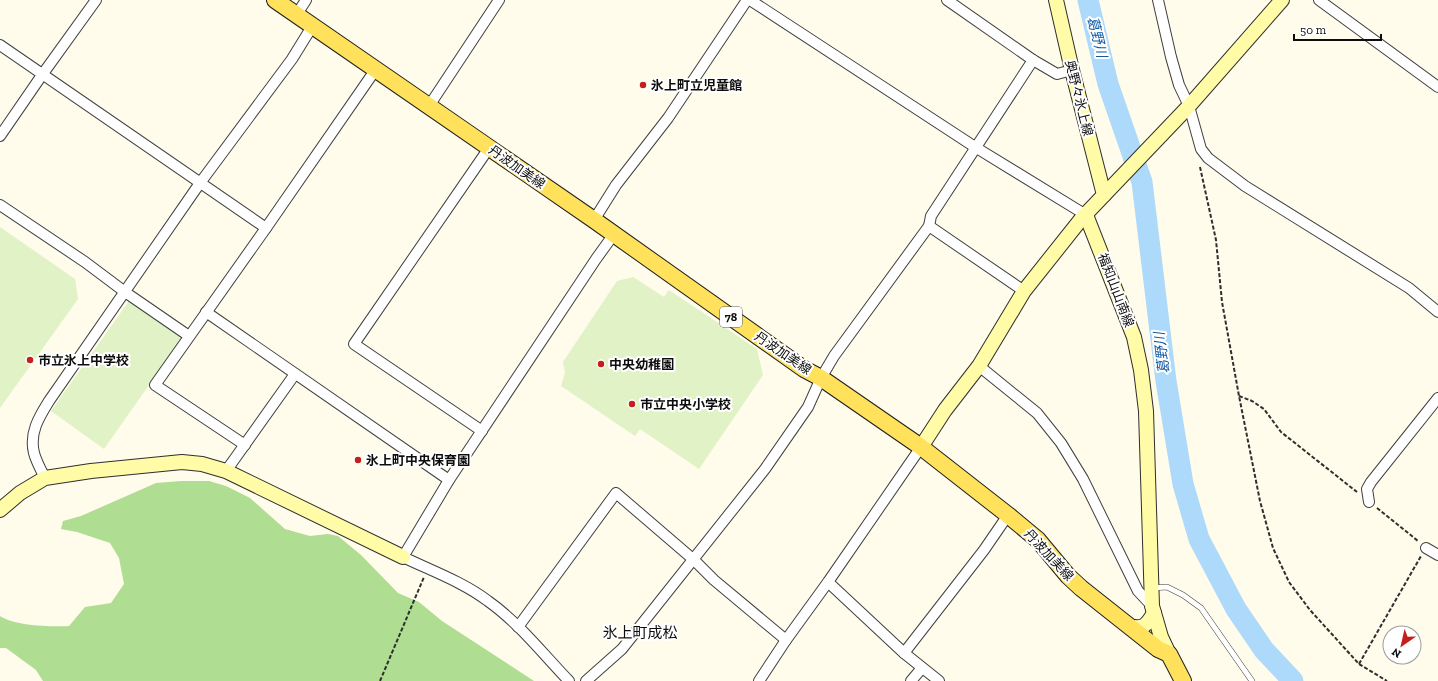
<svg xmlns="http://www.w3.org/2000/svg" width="1438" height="681" viewBox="0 0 1438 681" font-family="'Zilla Slab','Noto Sans JP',serif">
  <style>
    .forest { fill: #afdd92 }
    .pitch { fill: #e0f2c6 }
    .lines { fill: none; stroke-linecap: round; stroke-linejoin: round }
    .river { stroke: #add9fa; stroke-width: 21 }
    .lane-casing { stroke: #404040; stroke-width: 6 }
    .street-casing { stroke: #404040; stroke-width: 12 }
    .secondary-casing { stroke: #2f2f2f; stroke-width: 16 }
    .primary-casing { stroke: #1e1e1e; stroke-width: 18 }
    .path { stroke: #2f2f2f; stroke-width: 2; stroke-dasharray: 4 2; stroke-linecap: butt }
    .lane { stroke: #fff; stroke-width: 5 }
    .street { stroke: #fff; stroke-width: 10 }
    .secondary { stroke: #fffba7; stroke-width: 14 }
    .primary { stroke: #ffe15c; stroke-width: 16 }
    .poi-dot { fill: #c51f1c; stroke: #fff; stroke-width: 1.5 }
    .labels { text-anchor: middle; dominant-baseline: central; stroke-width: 4; stroke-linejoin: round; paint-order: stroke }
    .shield { fill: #fff; stroke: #565656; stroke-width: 1 }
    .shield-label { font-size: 12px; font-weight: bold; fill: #0d0d0d }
    .poi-label { font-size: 13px; font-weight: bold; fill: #0d0d0d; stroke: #fff; text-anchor: start }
    .street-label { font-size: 13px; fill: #0d0d0d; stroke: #fff }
    .water-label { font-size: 14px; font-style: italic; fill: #0e5aa6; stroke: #fff }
    .quarter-label { font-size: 15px; fill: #0d0d0d; stroke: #fff }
  </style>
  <rect width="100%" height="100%" fill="#fffcec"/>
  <!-- forest -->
  <path class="forest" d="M 181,481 L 209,481 L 226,486 L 250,498 L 285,529 L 310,536 L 328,534 L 338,536 L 361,555 L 398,593 L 419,602 L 442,621 L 534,681 L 43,681 L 36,670 L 6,648 L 0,648 L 0,616 C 15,626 51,627 69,626 L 85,607 L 111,603 L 124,584 L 119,558 L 110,543 L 77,532 L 61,529 L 63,521 L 81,516 L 156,483 Z"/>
  <!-- pitch -->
  <g class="pitch">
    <path d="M 0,227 L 75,279 L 78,299 L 0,408 Z"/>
    <path d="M 633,277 L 664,297 L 669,290 L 757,349 L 763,375 L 699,469 L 640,429 L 635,436 L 561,386 L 565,373 L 563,362 L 617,281 Z"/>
    <path d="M 129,301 L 182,338 L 104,449 L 51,411 Z"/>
  </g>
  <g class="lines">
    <!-- river -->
    <path class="river" d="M 1088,0 L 1108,84 L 1142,182 L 1166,381 L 1183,484 L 1199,539 L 1236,609 L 1264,650 L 1293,681"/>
    <defs>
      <path id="lane" d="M 1152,588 L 1167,587 L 1183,595 L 1201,608 L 1252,681"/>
      <g id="street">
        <path d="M 750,0 L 975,147 L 1086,215"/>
        <path d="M 947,0 L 1033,60 L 1057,74 L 1072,70"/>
        <path d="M 1158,0 L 1171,57 L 1179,85 L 1189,106 L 1201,149 L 1208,158 L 1245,186 L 1409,288 L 1438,312"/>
        <path d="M 1319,0 L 1438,87"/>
        <path d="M 297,14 L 306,0"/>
        <path d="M 0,45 L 266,228"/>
        <path d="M 429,106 L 499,0"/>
        <path d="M 0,136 L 42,75 L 96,0"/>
        <path d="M 0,205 L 85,262 L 125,292 L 189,336"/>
        <path d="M 594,220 L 616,185 L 668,118 L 747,0"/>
        <path d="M 929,226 L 1024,291"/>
        <path d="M 206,312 L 449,480"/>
        <path d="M 979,366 L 1037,413 L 1061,443 L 1083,479 L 1138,591 L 1152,606"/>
        <path d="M 482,431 L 354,344 L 489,148"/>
        <path d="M 245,445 L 155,385 L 266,228 L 376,69"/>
        <path d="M 226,471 L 295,374"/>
        <path d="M 45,478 C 41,470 36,461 34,453 C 29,433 39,417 49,401 L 200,183 L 292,59 L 313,25"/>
        <path d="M 1369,502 L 1367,489 L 1371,482 L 1438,398"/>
        <path d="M 1426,548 L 1438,555"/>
        <path d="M 828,582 L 904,653 L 939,681"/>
        <path d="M 518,627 L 616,493 L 694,560 L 714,580 L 786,640"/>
        <path d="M 904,653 L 984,550 L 1008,515"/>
        <path d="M 569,681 C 543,654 519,623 488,601 C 463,582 432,571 403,557 L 449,480 L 596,259 L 614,234"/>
        <path d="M 586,681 L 622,649 L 765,469 L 808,407 L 821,378 L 834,356 L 929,226 L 931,216 L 1033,60"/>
        <path d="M 759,681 L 786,640 L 828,582 L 921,447"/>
        <path d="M 911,681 L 922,668"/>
      </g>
      <g id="secondary">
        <path d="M 1056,0 L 1072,70 L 1104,195"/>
        <path d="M 1086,215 L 1134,337 L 1141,370 L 1146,411 L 1152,606 L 1161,637 L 1169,654"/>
        <path d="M 921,447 L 945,410 L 979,366 L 1024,291 L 1082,218 L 1189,106 L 1282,0"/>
        <path d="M 0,510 L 20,493 L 45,478 L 91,471 L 182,462 L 202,464 L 226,471 L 403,557"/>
        <path d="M 1129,626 C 1143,630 1147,625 1154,613"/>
      </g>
      <path id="primary" d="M 275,0 L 594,220 L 804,369 L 821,378 L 921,447 L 1008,515 L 1038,540 L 1068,576 L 1081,588 L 1158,649 L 1169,654 L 1183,681"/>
    </defs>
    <!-- lane casing -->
    <use href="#lane" class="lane-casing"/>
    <!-- street casing -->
    <use href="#street" class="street-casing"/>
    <!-- secondary casing -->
    <use href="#secondary" class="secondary-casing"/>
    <!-- primary casing -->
    <use href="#primary" class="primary-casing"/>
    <!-- path -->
    <g class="path">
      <path d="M 1200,167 L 1216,240 L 1222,302 L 1239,396 L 1260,501 L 1273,548 L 1289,582 L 1310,610 L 1359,664 L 1387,681"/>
      <path d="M 1239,396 L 1252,401 L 1264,409 L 1281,432 L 1357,492"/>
      <path d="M 1377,508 L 1418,541"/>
      <path d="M 1359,664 L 1421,556"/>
      <path d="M 380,681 L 424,577"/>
    </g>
    <!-- lane -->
    <use href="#lane" class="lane"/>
    <!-- street -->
    <use href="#street" class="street"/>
    <!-- secondary -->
    <use href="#secondary" class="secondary"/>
    <!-- primary -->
    <use href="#primary" class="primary"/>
  </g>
  <!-- markers -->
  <g class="poi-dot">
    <circle cx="643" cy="85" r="4"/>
    <circle cx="30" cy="360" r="4"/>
    <circle cx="601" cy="364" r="4"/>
    <circle cx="632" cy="404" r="4"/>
    <circle cx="358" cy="460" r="4"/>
  </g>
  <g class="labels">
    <!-- shield labels -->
    <rect class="shield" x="720" y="307" width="22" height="20" rx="3"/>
    <g class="shield-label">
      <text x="731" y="317">78</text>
    </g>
    <!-- poi labels -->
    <g class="poi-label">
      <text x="651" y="85">氷上町立児童館</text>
      <text x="38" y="360">市立氷上中学校</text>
      <text x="609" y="364">中央幼稚園</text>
      <text x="640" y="404">市立中央小学校</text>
      <text x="366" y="460">氷上町中央保育園</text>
    </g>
    <!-- street labels -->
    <g class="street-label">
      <text transform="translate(1079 98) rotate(76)">奥野々氷上線</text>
      <text transform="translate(517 167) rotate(35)">丹波加美線</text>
      <text transform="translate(1116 290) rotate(69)">福知山山南線</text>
      <text transform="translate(783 353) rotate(34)">丹波加美線</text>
      <text transform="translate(1049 555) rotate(47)">丹波加美線</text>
    </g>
    <!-- water labels -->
    <g class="water-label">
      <text transform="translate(1097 37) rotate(76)">葛野川</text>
      <text transform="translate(1162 353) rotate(-97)">葛野川</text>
    </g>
    <!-- quarter labels -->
    <g class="quarter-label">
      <text x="640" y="633">氷上町成松</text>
    </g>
  </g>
  <!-- north arrow -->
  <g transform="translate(1402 645) rotate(214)"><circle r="19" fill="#ffffff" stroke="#9e9e9e"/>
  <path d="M0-3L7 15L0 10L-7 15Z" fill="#c51f1c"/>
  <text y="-6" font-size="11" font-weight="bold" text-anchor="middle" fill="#0d0d0d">N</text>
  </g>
  <!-- scale -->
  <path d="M1294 34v6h87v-6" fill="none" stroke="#0d0d0d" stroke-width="2"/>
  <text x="1300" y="34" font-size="12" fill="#0d0d0d" stroke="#ffffff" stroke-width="3" paint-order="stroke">50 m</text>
</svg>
